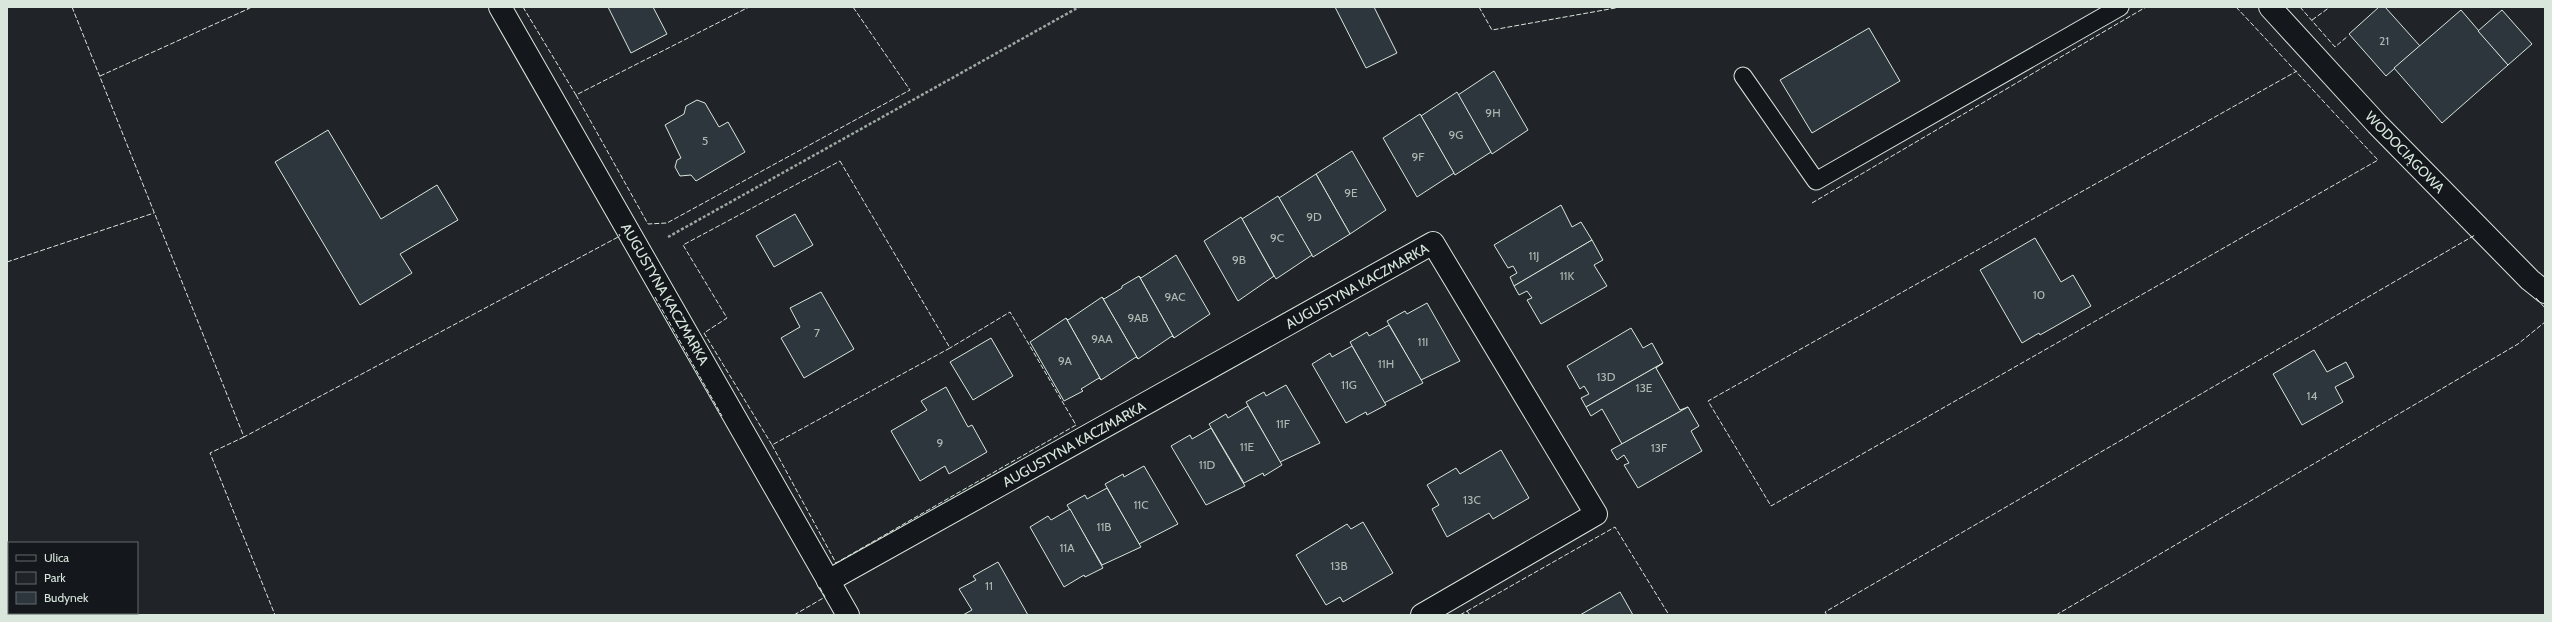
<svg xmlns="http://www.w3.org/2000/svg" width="2552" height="622" viewBox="0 0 2552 622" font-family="Cabin,sans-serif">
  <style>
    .green { fill: #202428; stroke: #939e99; fill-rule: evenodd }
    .building { fill: #2c363c; stroke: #d8e6dc }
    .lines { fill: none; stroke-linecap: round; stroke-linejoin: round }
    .lane-casing { stroke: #d8e6dc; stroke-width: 19 }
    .street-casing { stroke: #d8e6dc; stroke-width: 24 }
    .path { stroke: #9da8a2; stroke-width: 2.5; stroke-dasharray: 3 2; stroke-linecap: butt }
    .lane { stroke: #14181c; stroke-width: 17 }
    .street { stroke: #14181c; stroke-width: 22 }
    .fence { stroke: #d8e6dc; stroke-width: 1; stroke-dasharray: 5 2; stroke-linecap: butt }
    .labels { text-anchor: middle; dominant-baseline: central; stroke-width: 3; stroke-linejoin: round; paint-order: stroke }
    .number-label { font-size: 12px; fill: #adbab4 }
    .street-label { font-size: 14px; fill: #d8e6dc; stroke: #14181c }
  </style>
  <rect width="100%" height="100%" fill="#14181c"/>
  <!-- green -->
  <path class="green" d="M 7,7 L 2545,7 L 2545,615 L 7,615 ZM 9,543 L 137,543 L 137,613 L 9,613 Z"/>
  <!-- building -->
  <g class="building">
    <path d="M 608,7 L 653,7 L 667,34 L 631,53 Z"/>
    <path d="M 1335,7 L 1374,7 L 1397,53 L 1366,68 Z"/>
    <path d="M 2379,7 L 2385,7 L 2420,46 L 2386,76 L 2349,34 Z"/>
    <path d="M 2461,10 L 2508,65 L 2442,123 L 2394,68 Z"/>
    <path d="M 2502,10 L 2532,44 L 2508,65 L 2478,31 Z"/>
    <path d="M 1869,28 L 1900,81 L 1812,133 L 1780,80 Z"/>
    <path d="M 1494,71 L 1528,130 L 1492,154 L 1458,95 Z"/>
    <path d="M 1457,92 L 1491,152 L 1455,175 L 1421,116 Z"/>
    <path d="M 697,100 L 705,103 L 719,127 L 728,122 L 745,152 L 696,181 L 691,175 L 680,176 L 675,167 L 677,160 L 681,158 L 665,125 L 684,114 L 686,106 Z"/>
    <path d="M 1420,114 L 1454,173 L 1417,197 L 1383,138 Z"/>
    <path d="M 328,130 L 381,219 L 437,185 L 458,220 L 400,254 L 412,273 L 360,305 L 275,162 Z"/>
    <path d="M 1352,151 L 1386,210 L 1350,234 L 1316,174 Z"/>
    <path d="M 1316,174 L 1350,234 L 1313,257 L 1279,198 Z"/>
    <path d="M 1278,196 L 1312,255 L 1276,279 L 1242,219 Z"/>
    <path d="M 1561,205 L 1572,227 L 1581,222 L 1592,240 L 1514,286 L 1510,277 L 1517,273 L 1513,266 L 1508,268 L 1494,245 Z"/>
    <path d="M 795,214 L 813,245 L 774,267 L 756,236 Z"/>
    <path d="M 1241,217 L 1274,276 L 1238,301 L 1204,241 Z"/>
    <path d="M 2035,238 L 2061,282 L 2073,275 L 2091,306 L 2040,335 L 2039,333 L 2022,343 L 1980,270 Z"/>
    <path d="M 1592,240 L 1603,260 L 1594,265 L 1607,286 L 1541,324 L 1527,300 L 1532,298 L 1527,291 L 1519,295 L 1514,286 Z"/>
    <path d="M 1176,255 L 1210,314 L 1174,338 L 1139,276 L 1141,278 Z"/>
    <path d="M 1139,276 L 1174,338 L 1172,336 L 1138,359 L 1102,297 L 1104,299 L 1122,288 L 1122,286 Z"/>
    <path d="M 821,292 L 854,349 L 804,378 L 781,338 L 800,327 L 790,308 Z"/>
    <path d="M 1102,297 L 1138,359 L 1136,357 L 1101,380 L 1066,318 L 1068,320 Z"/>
    <path d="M 1427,303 L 1460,361 L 1421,380 L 1387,321 L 1405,311 L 1407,314 Z"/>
    <path d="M 1066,318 L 1101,380 L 1099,378 L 1081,389 L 1083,391 L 1064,401 L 1030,342 Z"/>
    <path d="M 1389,325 L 1423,383 L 1384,403 L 1350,342 L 1367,332 L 1369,336 Z"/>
    <path d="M 1631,328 L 1643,348 L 1652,343 L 1663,363 L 1586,407 L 1581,398 L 1589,394 L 1584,386 L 1580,389 L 1567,366 Z"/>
    <path d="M 991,338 L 1013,376 L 973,400 L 950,362 Z"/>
    <path d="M 1352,346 L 1386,405 L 1367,415 L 1366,412 L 1346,423 L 1312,364 L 1330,353 L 1332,357 Z"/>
    <path d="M 2314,350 L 2327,372 L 2346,362 L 2354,377 L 2335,387 L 2343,402 L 2302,425 L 2273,374 Z"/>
    <path d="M 1663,363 L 1656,368 L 1680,410 L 1688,407 L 1622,444 L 1602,409 L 1591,416 L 1586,407 Z"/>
    <path d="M 1286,385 L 1320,443 L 1280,462 L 1246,402 L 1264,392 L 1266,396 Z"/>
    <path d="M 946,387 L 968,427 L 972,425 L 987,452 L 949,474 L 945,466 L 920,481 L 891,431 L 927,410 L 921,401 Z"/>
    <path d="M 1248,406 L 1282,465 L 1264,476 L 1263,473 L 1244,483 L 1209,424 L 1226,414 L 1228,418 Z"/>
    <path d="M 1688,407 L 1699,426 L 1691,431 L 1702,451 L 1638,488 L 1624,465 L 1629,463 L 1624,455 L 1617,460 L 1611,450 Z"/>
    <path d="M 1211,428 L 1245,486 L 1206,505 L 1171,446 L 1190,435 L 1192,439 Z"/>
    <path d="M 1501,450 L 1529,498 L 1493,519 L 1489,513 L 1447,537 L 1432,509 L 1439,505 L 1427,485 L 1456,468 L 1460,474 Z"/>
    <path d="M 1144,466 L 1178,524 L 1139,544 L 1105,484 L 1123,474 L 1124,477 Z"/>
    <path d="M 1107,488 L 1141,547 L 1102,565 L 1067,505 L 1085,495 L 1087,499 Z"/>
    <path d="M 1070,509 L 1103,568 L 1085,577 L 1084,575 L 1064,587 L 1030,527 L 1048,516 L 1051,520 Z"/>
    <path d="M 1363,522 L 1393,573 L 1343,602 L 1340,597 L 1326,605 L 1296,555 L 1347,524 L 1351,529 Z"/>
    <path d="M 998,562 L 1028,615 L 963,615 L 972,610 L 959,589 L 976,580 L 973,576 Z"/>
    <path d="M 1620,592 L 1633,615 L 1580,615 Z"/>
  </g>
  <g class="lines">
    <defs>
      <path id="lane" d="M 1743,76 L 1816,181 L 2120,7"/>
      <g id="street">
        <path d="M 500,7 L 848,615"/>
        <path d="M 2270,7 L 2377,124 L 2530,280 L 2545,292"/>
        <path d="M 828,581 L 1433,243 L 1596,514 L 1422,615"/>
      </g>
    </defs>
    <!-- lane casing -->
    <use href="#lane" class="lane-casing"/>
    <!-- street casing -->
    <use href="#street" class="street-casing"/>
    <!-- path -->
    <path class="path" d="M 668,237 L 1079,7"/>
    <!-- lane -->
    <use href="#lane" class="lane"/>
    <!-- street -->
    <use href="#street" class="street"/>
    <!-- fence -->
    <g class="fence">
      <path d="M 72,7 L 244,437 L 620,236 L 619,234"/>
      <path d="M 247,7 L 248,9 L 252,7"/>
      <path d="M 523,7 L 576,95 L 749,7"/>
      <path d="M 1479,7 L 1492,30 L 1621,7"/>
      <path d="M 2236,7 C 2284,58 2330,109 2378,160 L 1771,506 L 1708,401 L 2297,71"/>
      <path d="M 2300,7 L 2335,47 L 2348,36"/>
      <path d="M 2312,20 L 2330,7"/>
      <path d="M 100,76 L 248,9"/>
      <path d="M 576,95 L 648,224 L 667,223 L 910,90 L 853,7"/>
      <path d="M 840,161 L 950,348 L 772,445 L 704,333 L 727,318 L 683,245 Z"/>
      <path d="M 1812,203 L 2146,7"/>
      <path d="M 7,262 L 154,213"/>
      <path d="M 655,297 L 722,416"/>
      <path d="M 2536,298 L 2545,308"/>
      <path d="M 244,437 L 210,453 L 275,615"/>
      <path d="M 772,445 L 836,563 L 1076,425 L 1010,312 L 950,348"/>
      <path d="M 1467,611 L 1615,527 L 1669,615"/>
      <path d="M 794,615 L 825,597 L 819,586"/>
      <path d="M 1460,615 L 1467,611 L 1470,615"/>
      <path d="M 1827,615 L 1825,612 L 2475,235"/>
      <path d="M 2056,615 L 2518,344 L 2545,322"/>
    </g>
  </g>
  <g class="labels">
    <!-- number labels -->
    <g class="number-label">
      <text x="2384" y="40">21</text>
      <text x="1493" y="112">9H</text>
      <text x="1456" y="134">9G</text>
      <text x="705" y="140">5</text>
      <text x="1418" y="156">9F</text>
      <text x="1351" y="192">9E</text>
      <text x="1314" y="216">9D</text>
      <text x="1277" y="237">9C</text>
      <text x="1534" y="255">11J</text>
      <text x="1239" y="259">9B</text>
      <text x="1567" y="275">11K</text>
      <text x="2039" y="294">10</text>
      <text x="1175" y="296">9AC</text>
      <text x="1138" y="317">9AB</text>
      <text x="817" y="332">7</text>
      <text x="1102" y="338">9AA</text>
      <text x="1423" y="341">11I</text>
      <text x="1065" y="360">9A</text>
      <text x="1386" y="363">11H</text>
      <text x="1606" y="376">13D</text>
      <text x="1349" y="384">11G</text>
      <text x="1644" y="387">13E</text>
      <text x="2312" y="395">14</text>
      <text x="1283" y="423">11F</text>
      <text x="940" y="442">9</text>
      <text x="1247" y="446">11E</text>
      <text x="1659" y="447">13F</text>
      <text x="1207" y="464">11D</text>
      <text x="1472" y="499">13C</text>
      <text x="1141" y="504">11C</text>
      <text x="1104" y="526">11B</text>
      <text x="1067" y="547">11A</text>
      <text x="1339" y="565">13B</text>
      <text x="989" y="585">11</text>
    </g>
    <!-- street labels -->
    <g class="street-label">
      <text transform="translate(2405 152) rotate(46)">WODOCIĄGOWA</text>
      <text transform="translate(1357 286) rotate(-29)">AUGUSTYNA KACZMARKA</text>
      <text transform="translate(665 294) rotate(60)">AUGUSTYNA KACZMARKA</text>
      <text transform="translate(1074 444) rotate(-29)">AUGUSTYNA KACZMARKA</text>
    </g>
  </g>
  <!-- border -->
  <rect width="2552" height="622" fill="none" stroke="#d8e6dc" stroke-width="16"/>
  <!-- legend -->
  <rect x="8" y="542" width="130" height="72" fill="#14181c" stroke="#626a69"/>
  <rect x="16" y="555" width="20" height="6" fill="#14181c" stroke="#626a69"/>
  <text x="44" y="562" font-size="12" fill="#d8e6dc">Ulica</text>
  <rect x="16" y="572" width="20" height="12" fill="#202428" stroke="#626a69"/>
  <text x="44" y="582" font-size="12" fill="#d8e6dc">Park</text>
  <rect x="16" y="592" width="20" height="12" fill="#2c363c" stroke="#626a69"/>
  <text x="44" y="602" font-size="12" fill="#d8e6dc">Budynek</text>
</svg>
